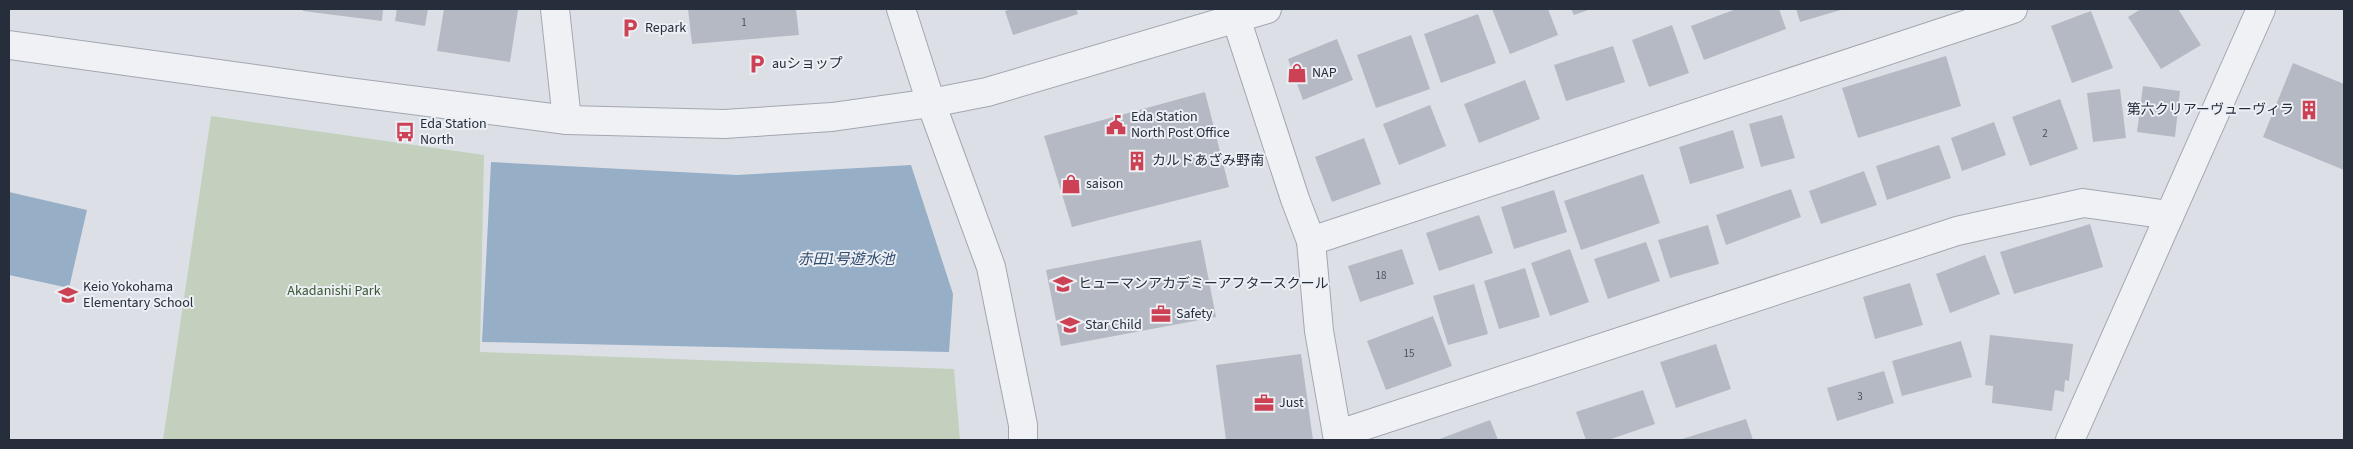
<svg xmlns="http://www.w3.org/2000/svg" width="2353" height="449" viewBox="0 0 2353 449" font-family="'Source Sans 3','Noto Sans JP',sans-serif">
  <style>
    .green { fill: #c2d0bd }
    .water { fill: #97aec7 }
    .building { fill: #b4b9c3 }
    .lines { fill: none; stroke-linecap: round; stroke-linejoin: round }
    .minor-casing { stroke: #a2a7b0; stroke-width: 30 }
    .minor { stroke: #eff1f5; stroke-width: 28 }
    .labels { text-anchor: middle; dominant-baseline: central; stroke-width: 4; stroke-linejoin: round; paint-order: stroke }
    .number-label { font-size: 11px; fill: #4a515e }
    .poi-label { font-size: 14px; fill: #262e3c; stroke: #eceff4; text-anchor: start }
    .park-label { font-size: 14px; fill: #3a5834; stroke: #eceff4 }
    .water-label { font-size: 15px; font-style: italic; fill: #314c70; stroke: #eceff4 }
  </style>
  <rect width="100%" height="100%" fill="#dce0e6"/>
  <!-- green -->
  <path class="green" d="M 211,116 L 484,155 L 480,352 L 954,369 L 960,440 L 163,440 Z"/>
  <!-- water -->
  <g class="water">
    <path d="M 491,162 L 737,175 L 911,165 L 953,294 L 949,352 L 482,342 Z"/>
    <path d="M 9,192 L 87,210 L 69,288 L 9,275 Z"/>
  </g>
  <!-- building -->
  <g class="building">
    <path d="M 303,9 L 383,9 L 382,21 L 303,11 Z"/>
    <path d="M 397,9 L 428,9 L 425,26 L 395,21 Z"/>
    <path d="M 444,9 L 518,10 L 510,62 L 437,51 Z"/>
    <path d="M 688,9 L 796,9 L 799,35 L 692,44 Z"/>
    <path d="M 1011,9 L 1076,9 L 1078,14 L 1013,35 L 1005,11 Z"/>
    <path d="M 1492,9 L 1548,9 L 1558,35 L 1510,54 Z"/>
    <path d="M 1571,9 L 1591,9 L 1574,15 Z"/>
    <path d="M 1736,9 L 1779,9 L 1786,29 L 1704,60 L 1691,26 Z"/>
    <path d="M 1796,9 L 1844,9 L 1800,22 Z"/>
    <path d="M 2141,9 L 2178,9 L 2201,45 L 2161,69 L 2128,17 Z"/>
    <path d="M 2091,11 L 2113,68 L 2072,83 L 2051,26 Z"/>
    <path d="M 1478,14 L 1496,63 L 1441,83 L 1424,34 Z"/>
    <path d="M 1672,25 L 1689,73 L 1649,87 L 1632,40 Z"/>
    <path d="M 1411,35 L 1430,89 L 1376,108 L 1357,55 Z"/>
    <path d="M 1337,39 L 1353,80 L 1303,100 L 1288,59 Z"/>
    <path d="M 1613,46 L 1625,82 L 1566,101 L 1554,65 Z"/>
    <path d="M 1946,56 L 1961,106 L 1858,138 L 1842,88 Z"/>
    <path d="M 2293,63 L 2344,84 L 2344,170 L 2263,137 Z"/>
    <path d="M 1525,80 L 1540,119 L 1479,143 L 1464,104 Z"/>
    <path d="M 2143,86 L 2180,91 L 2175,137 L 2137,132 Z"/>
    <path d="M 2120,89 L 2126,138 L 2093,142 L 2087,93 Z"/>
    <path d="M 1205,92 L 1229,187 L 1072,227 L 1044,136 Z"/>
    <path d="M 2060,99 L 2078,149 L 2030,166 L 2012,117 Z"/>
    <path d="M 1430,105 L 1446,146 L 1399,165 L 1383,124 Z"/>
    <path d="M 1782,115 L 1795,158 L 1761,167 L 1749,124 Z"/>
    <path d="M 1994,122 L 2006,155 L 1962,171 L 1951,138 Z"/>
    <path d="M 1733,130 L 1744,168 L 1690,184 L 1679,147 Z"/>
    <path d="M 1364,138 L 1381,184 L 1332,202 L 1315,157 Z"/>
    <path d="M 1939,145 L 1951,178 L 1887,200 L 1876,166 Z"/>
    <path d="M 1864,171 L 1877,205 L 1821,224 L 1809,191 Z"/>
    <path d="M 1643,174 L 1660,223 L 1581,250 L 1564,201 Z"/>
    <path d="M 1791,189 L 1801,217 L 1726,245 L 1716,215 Z"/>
    <path d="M 1554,190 L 1567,232 L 1514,249 L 1501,207 Z"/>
    <path d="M 1479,215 L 1493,253 L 1439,271 L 1426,233 Z"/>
    <path d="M 2090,224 L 2103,267 L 2014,294 L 2000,252 Z"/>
    <path d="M 1708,225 L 1719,264 L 1670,278 L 1658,240 Z"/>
    <path d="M 1201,240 L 1216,317 L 1061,346 L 1046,270 Z"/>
    <path d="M 1646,242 L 1660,281 L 1608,299 L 1594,259 Z"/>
    <path d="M 1402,249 L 1414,284 L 1360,302 L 1348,266 Z"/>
    <path d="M 1570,249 L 1589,302 L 1550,316 L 1531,263 Z"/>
    <path d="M 1985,255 L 2000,294 L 1950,313 L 1936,274 Z"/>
    <path d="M 1525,268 L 1540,317 L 1499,329 L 1484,281 Z"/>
    <path d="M 1910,283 L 1923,325 L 1875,339 L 1863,297 Z"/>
    <path d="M 1474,284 L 1488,334 L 1448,345 L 1433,296 Z"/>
    <path d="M 1433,316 L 1452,366 L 1386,390 L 1367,341 Z"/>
    <path d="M 1990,335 L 2073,344 L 2069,381 L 2065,380 L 2064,392 L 2055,390 L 2052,411 L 1992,403 L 1993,386 L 1985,385 Z"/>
    <path d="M 1961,341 L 1972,377 L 1902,396 L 1892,361 Z"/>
    <path d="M 1716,344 L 1731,389 L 1676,408 L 1660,362 Z"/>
    <path d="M 1301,354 L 1313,440 L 1226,440 L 1216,365 Z"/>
    <path d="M 1884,371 L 1894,403 L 1837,421 L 1827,388 Z"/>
    <path d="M 1643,390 L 1655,424 L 1608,440 L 1586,440 L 1576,412 Z"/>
    <path d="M 1746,419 L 1753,440 L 1679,440 Z"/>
    <path d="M 1490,420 L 1498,440 L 1437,440 Z"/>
  </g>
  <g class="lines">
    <defs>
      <g id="minor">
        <path d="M 555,9 L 567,120"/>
        <path d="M 901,9 L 931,103 L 991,267 L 1023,425 L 1023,440"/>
        <path d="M 1233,9 L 1295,199 L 1311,241 L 1319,331 L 1338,440"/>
        <path d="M 9,45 L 341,91 L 567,120 L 724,124 L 832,117 L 931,103 L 987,92 L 1267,9"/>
        <path d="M 1311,241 L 2013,9"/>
        <path d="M 1339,434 L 1957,231 L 2083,203 L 2169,215"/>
        <path d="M 2070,440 L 2261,9"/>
      </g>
    </defs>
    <!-- minor casing -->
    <use href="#minor" class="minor-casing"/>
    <!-- minor -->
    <use href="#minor" class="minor"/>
  </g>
  <!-- icons -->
  <defs>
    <symbol id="parking-bare" viewBox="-9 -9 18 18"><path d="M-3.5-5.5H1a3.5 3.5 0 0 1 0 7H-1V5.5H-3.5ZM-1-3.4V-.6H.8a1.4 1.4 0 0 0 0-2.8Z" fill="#cc4154" stroke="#eceff4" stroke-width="2.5" paint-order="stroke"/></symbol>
    <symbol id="shop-bare" viewBox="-9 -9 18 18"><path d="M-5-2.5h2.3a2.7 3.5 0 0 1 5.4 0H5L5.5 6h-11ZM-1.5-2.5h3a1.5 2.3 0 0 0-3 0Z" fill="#cc4154" stroke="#eceff4" stroke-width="2.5" paint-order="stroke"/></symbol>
    <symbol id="building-bare" viewBox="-9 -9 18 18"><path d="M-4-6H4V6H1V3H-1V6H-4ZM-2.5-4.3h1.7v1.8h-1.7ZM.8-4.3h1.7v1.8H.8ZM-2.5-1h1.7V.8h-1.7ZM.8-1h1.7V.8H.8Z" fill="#cc4154" stroke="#eceff4" stroke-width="2.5" paint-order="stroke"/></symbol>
    <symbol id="civic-bare" viewBox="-9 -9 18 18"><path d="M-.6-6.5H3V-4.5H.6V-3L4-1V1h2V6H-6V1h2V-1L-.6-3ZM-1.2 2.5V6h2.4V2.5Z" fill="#cc4154" stroke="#eceff4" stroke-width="2.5" paint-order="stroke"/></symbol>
    <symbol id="bus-bare" viewBox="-9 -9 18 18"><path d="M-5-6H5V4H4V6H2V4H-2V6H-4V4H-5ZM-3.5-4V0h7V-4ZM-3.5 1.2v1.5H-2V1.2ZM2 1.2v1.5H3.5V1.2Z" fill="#cc4154" stroke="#eceff4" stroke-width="2.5" paint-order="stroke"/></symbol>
    <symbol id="school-bare" viewBox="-9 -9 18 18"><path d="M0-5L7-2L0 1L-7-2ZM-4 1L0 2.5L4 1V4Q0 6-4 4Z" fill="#cc4154" stroke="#eceff4" stroke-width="2.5" paint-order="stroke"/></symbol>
    <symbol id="office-bare" viewBox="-9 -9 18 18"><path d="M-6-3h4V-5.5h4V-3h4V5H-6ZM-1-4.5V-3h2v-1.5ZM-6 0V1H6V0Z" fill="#cc4154" stroke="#eceff4" stroke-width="2.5" paint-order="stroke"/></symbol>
  </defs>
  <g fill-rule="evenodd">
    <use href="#parking-bare" x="616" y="14" width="28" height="28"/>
    <use href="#parking-bare" x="743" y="50" width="28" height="28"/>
    <use href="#shop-bare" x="1283" y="59" width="28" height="28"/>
    <use href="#building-bare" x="2295" y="96" width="28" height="28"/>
    <use href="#civic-bare" x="1102" y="111" width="28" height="28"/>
    <use href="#bus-bare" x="391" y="118" width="28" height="28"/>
    <use href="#building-bare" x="1123" y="147" width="28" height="28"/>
    <use href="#shop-bare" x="1057" y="170" width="28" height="28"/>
    <use href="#school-bare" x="1049" y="270" width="28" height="28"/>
    <use href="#school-bare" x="54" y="281" width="28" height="28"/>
    <use href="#office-bare" x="1147" y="300" width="28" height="28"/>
    <use href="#school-bare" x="1056" y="311" width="28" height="28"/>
    <use href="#office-bare" x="1250" y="389" width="28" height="28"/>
  </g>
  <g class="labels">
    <!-- number labels -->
    <g class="number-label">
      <text x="744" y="22">1</text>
      <text x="2045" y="133">2</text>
      <text x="1381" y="275">18</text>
      <text x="1409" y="353">15</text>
      <text x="1860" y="396">3</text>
    </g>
    <!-- poi labels -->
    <g class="poi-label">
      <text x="645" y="28">Repark</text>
      <text x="772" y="64">auショップ</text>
      <text x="1312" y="73">NAP</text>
      <text x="2294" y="110" text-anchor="end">第六クリアーヴューヴィラ</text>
      <text x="1131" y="117">Eda Station<tspan x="1131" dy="16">North Post Office</tspan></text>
      <text x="420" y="124">Eda Station<tspan x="420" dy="16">North</tspan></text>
      <text x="1152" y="161">カルドあざみ野南</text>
      <text x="1086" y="184">saison</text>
      <text x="1078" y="284">ヒューマンアカデミーアフタースクール</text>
      <text x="83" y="287">Keio Yokohama<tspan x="83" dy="16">Elementary School</tspan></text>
      <text x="1176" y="314">Safety</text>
      <text x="1085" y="325">Star Child</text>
      <text x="1279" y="403">Just</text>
    </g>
    <!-- park labels -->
    <g class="park-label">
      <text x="334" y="291">Akadanishi Park</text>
    </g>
    <!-- water labels -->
    <g class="water-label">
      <text x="846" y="259">赤田1号遊水池</text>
    </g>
  </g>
  <!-- border -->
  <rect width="2353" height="449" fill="none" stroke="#262e3c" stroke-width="20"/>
</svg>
